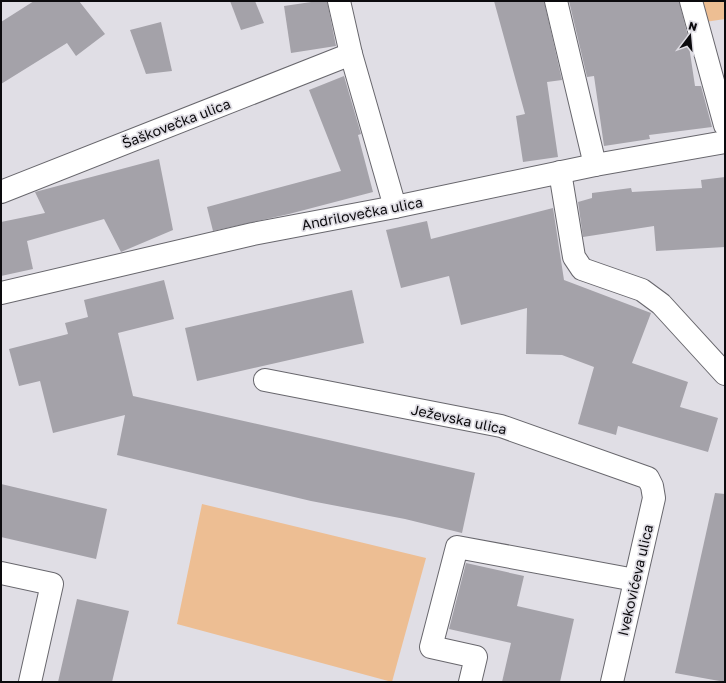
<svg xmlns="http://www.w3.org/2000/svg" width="726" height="683" viewBox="0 0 726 683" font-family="'Golos Text',sans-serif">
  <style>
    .green { fill: #edbe93 }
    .building { fill: #a4a2a9 }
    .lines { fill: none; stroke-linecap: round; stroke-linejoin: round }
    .minor-casing { stroke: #68676d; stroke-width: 24 }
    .minor { stroke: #fff; stroke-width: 22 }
    .labels { text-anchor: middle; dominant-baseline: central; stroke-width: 3.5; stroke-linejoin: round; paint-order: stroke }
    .street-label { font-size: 14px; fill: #0c0b0e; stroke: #e0dee5 }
  </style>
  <rect width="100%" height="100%" fill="#e0dee5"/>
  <!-- green -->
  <g class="green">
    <path d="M 699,1 L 725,1 L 725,19 L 705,22 Z"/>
    <path d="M 202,504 L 426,558 L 392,682 L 177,624 Z"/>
  </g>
  <!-- building -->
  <g class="building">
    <path d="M 34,1 L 79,1 L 105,34 L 76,56 L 67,43 L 1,84 L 1,22 Z"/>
    <path d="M 230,1 L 255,1 L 264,23 L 241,30 Z"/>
    <path d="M 318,1 L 327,1 L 336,46 L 291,53 L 284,6 Z"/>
    <path d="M 494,1 L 544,1 L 562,80 L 547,82 L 558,157 L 523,162 L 516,116 L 525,114 Z"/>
    <path d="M 569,1 L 679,1 L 687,33 L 695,86 L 701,86 L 712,127 L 649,135 L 650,139 L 604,146 L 594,76 L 587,77 Z"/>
    <path d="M 161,22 L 172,71 L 146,74 L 130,30 Z"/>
    <path d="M 344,76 L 361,134 L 358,135 L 373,192 L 289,214 L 213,231 L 207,207 L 341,171 L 309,90 Z"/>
    <path d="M 159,159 L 173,230 L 121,252 L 104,219 L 27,241 L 33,269 L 1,276 L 1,222 L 45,213 L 35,192 Z"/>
    <path d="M 725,177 L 725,247 L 656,251 L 654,226 L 583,237 L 578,202 L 592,198 L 592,193 L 631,188 L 632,192 L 702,188 L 701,180 Z"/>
    <path d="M 553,208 L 564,280 L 651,313 L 632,363 L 688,382 L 680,407 L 718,418 L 708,452 L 618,426 L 616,435 L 578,424 L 594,367 L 562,355 L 526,354 L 527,308 L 461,325 L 449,276 L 401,288 L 386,230 L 427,221 L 431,239 Z"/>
    <path d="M 164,280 L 174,319 L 118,333 L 133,396 L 475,473 L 462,533 L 405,519 L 311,501 L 117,455 L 125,415 L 53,433 L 40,381 L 19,386 L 9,349 L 68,334 L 65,323 L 88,317 L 84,300 Z"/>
    <path d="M 352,290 L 364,343 L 197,381 L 185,328 Z"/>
    <path d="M 1,484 L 107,509 L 96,559 L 1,537 Z"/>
    <path d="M 715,493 L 725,494 L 725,682 L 675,673 Z"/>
    <path d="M 466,563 L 524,576 L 517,606 L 574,619 L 560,682 L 502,682 L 511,643 L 449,629 Z"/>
    <path d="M 77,599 L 129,611 L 112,682 L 58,682 Z"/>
  </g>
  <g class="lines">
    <defs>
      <g id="minor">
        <path d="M 339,1 L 351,54 L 395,207"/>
        <path d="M 556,1 L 595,165"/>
        <path d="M 691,1 L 725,125"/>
        <path d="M 560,172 L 574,257 L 582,269 L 642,290 L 661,304 L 725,374"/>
        <path d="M 1,192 L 351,54"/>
        <path d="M 1,293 L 253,234 L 395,207 L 595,165 L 725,142"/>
        <path d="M 265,380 L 501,426 L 648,478 L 652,486 L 654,498 L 612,682"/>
        <path d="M 1,573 L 52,584 L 30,682"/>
        <path d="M 470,682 L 476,657 L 431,647 L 457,547 L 635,580"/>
      </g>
    </defs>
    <!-- minor casing -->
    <use href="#minor" class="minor-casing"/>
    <!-- minor -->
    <use href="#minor" class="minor"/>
  </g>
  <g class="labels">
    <!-- street labels -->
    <g class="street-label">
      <text transform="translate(176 123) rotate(-21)">Šaškovečka ulica</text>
      <text transform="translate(362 213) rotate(-11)">Andrilovečka ulica</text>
      <text transform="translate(459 419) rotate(12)">Ježevska ulica</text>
      <text transform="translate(635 580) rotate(-77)">Ivekovićeva ulica</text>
    </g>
  </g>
  <!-- border -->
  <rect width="726" height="683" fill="none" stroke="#0c0b0e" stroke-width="4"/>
  <!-- north arrow -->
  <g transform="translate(690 36) rotate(16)" stroke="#e0dee5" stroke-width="3" paint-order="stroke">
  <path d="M0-3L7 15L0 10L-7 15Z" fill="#0c0b0e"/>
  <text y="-6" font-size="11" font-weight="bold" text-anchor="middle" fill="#0c0b0e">N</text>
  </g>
</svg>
